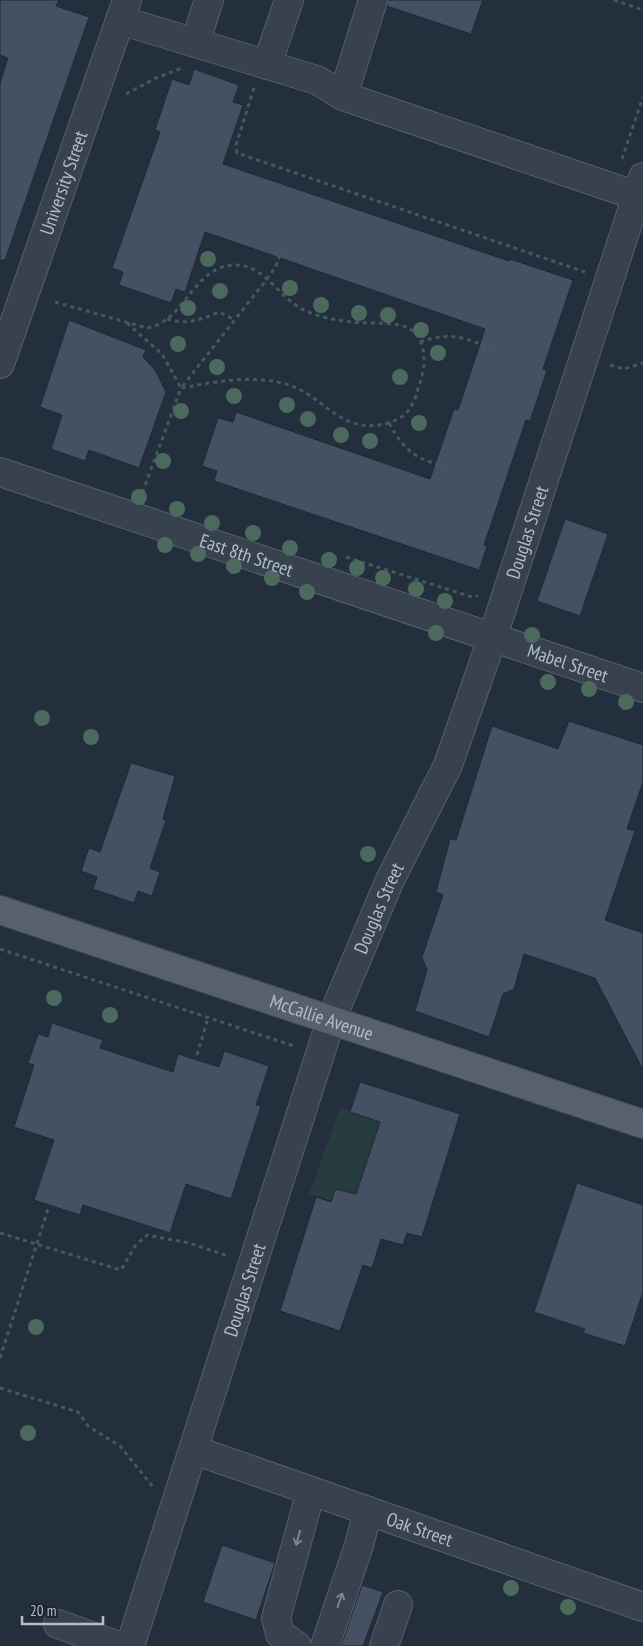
<svg xmlns="http://www.w3.org/2000/svg" width="643" height="1646" viewBox="0 0 643 1646" font-family="'PT Sans Narrow',sans-serif">
  <style>
    .green { fill: #263c3f }
    .building { fill: #455162; stroke: #1f2835 }
    .lines { fill: none; stroke-linecap: round; stroke-linejoin: round }
    .minor-casing { stroke: #565f6c; stroke-width: 30 }
    .major-casing { stroke: #414a57; stroke-width: 30 }
    .path { stroke: #44595c; stroke-width: 3; stroke-dasharray: 4 4; stroke-linecap: butt }
    .minor { stroke: #38414e; stroke-width: 28 }
    .major { stroke: #56606e; stroke-width: 28 }
    .tree { fill: #4b6a5d }
    .oneway { stroke: #7c8592 }
    .labels { text-anchor: middle; dominant-baseline: central; stroke-width: 4; stroke-linejoin: round; paint-order: stroke }
    .street-label { font-size: 19px; fill: #b4bcc9; stroke: #1d2633 }
  </style>
  <rect width="100%" height="100%" fill="#242f3e"/>
  <!-- green -->
  <path class="green" d="M 340,1108 L 380,1122 L 356,1194 L 335,1189 L 330,1200 L 309,1194 Z"/>
  <!-- building -->
  <g class="building">
    <path d="M 0,0 L 59,0 L 56,6 L 89,17 L 5,260 L 0,260 L 0,83 L 8,58 L 0,55 Z"/>
    <path d="M 388,0 L 483,0 L 471,34 L 387,6 Z"/>
    <path d="M 194,69 L 239,85 L 233,102 L 243,105 L 223,164 L 509,261 L 510,259 L 573,280 L 543,369 L 547,370 L 530,421 L 526,420 L 484,545 L 487,546 L 479,570 L 214,481 L 217,471 L 202,466 L 218,418 L 233,422 L 236,412 L 430,479 L 454,409 L 458,410 L 485,329 L 205,232 L 185,292 L 176,289 L 171,303 L 119,285 L 123,272 L 112,268 L 160,132 L 155,130 L 172,79 L 189,85 Z"/>
    <path d="M 69,320 L 146,350 L 143,357 L 155,370 L 166,392 L 139,468 L 89,450 L 85,461 L 51,449 L 62,415 L 40,407 Z"/>
    <path d="M 565,519 L 608,534 L 580,616 L 537,601 Z"/>
    <path d="M 569,721 L 643,745 L 643,782 L 627,829 L 635,831 L 605,920 L 643,933 L 643,1070 L 595,978 L 524,954 L 514,989 L 503,994 L 489,1037 L 415,1011 L 427,970 L 422,957 L 443,895 L 436,892 L 450,839 L 456,840 L 492,726 L 558,749 Z"/>
    <path d="M 131,763 L 175,776 L 163,819 L 166,820 L 150,868 L 160,872 L 152,896 L 138,891 L 134,903 L 93,889 L 97,877 L 81,871 L 89,848 L 100,852 Z"/>
    <path d="M 52,1023 L 103,1040 L 100,1048 L 173,1072 L 178,1054 L 219,1067 L 224,1051 L 269,1066 L 256,1105 L 261,1106 L 231,1199 L 186,1184 L 170,1233 L 83,1205 L 80,1215 L 34,1200 L 54,1140 L 14,1127 L 34,1065 L 28,1063 L 38,1034 L 48,1037 Z"/>
    <path d="M 360,1082 L 460,1114 L 422,1237 L 407,1233 L 403,1245 L 381,1239 L 372,1268 L 363,1265 L 340,1331 L 280,1311 L 316,1197 L 331,1202 L 335,1189 L 356,1194 L 380,1122 L 350,1112 Z"/>
    <path d="M 577,1183 L 643,1205 L 643,1292 L 625,1346 L 583,1333 L 585,1329 L 534,1312 Z"/>
    <path d="M 222,1545 L 275,1563 L 256,1620 L 203,1602 Z"/>
    <path d="M 362,1585 L 383,1592 L 363,1646 L 341,1646 Z"/>
  </g>
  <g class="lines">
    <defs>
      <g id="minor">
        <path d="M 120,20 L 317,80 L 343,96 L 637,196"/>
        <path d="M 195,43 L 209,0"/>
        <path d="M 267,65 L 289,0"/>
        <path d="M 343,96 L 373,0"/>
        <path id="s1" d="M 0,364 L 127,0"/>
        <path id="s2" d="M 0,472 L 643,688"/>
        <path id="s3" d="M 194,1450 L 643,1607"/>
        <path d="M 58,1624 L 119,1646"/>
        <path id="s4" d="M 130,1646 L 331,1020 L 389,882 L 448,765 L 492,639 L 643,177"/>
        <path d="M 297,1646 L 280,1634 L 276,1618 L 311,1491"/>
        <path d="M 325,1646 L 359,1545 L 368,1511"/>
        <path d="M 384,1646 L 398,1605"/>
      </g>
      <g id="major">
        <path id="s5" d="M 0,910 L 643,1124"/>
      </g>
    </defs>
    <!-- minor casing -->
    <use href="#minor" class="minor-casing"/>
    <!-- major casing -->
    <use href="#major" class="major-casing"/>
    <!-- path -->
    <g class="path">
      <path d="M 614,0 L 643,10"/>
      <path d="M 254,88 L 236,145 L 237,153 L 585,272"/>
      <path d="M 126,94 L 156,78 L 182,68"/>
      <path d="M 622,159 L 643,97"/>
      <path d="M 55,302 L 147,328 C 185,322 193,265 236,265 C 262,265 277,293 297,306 C 312,316 334,320 352,322 C 384,326 425,313 424,363 C 424,372 420,383 417,392 C 413,408 404,419 388,423 C 339,437 323,392 282,383 C 248,375 215,382 181,388 L 143,491"/>
      <path d="M 167,319 C 187,325 200,320 219,312 L 235,320"/>
      <path d="M 127,323 L 162,354 L 181,388 L 267,279 L 276,266 L 283,246"/>
      <path d="M 420,342 C 452,331 466,338 495,350"/>
      <path d="M 610,365 L 624,369 L 643,363"/>
      <path d="M 389,423 C 406,454 417,459 450,468"/>
      <path d="M 346,557 L 472,597 L 478,596"/>
      <path d="M 0,949 L 294,1046"/>
      <path d="M 197,1055 L 208,1018"/>
      <path d="M 0,1233 L 121,1270 L 135,1246 L 147,1235 L 189,1243 L 228,1256"/>
      <path d="M 0,1358 L 49,1206"/>
      <path d="M 0,1388 L 78,1412 L 88,1426 L 120,1446 L 153,1487"/>
    </g>
    <!-- minor -->
    <use href="#minor" class="minor"/>
    <!-- major -->
    <use href="#major" class="major"/>
  </g>
  <!-- trees -->
  <g class="tree">
    <circle cx="208" cy="259" r="8"/>
    <circle cx="290" cy="288" r="8"/>
    <circle cx="220" cy="291" r="8"/>
    <circle cx="321" cy="305" r="8"/>
    <circle cx="188" cy="308" r="8"/>
    <circle cx="359" cy="313" r="8"/>
    <circle cx="388" cy="315" r="8"/>
    <circle cx="421" cy="330" r="8"/>
    <circle cx="178" cy="344" r="8"/>
    <circle cx="438" cy="353" r="8"/>
    <circle cx="217" cy="367" r="8"/>
    <circle cx="400" cy="377" r="8"/>
    <circle cx="234" cy="396" r="8"/>
    <circle cx="287" cy="405" r="8"/>
    <circle cx="181" cy="411" r="8"/>
    <circle cx="308" cy="419" r="8"/>
    <circle cx="419" cy="423" r="8"/>
    <circle cx="341" cy="435" r="8"/>
    <circle cx="370" cy="441" r="8"/>
    <circle cx="163" cy="461" r="8"/>
    <circle cx="139" cy="497" r="8"/>
    <circle cx="177" cy="509" r="8"/>
    <circle cx="212" cy="523" r="8"/>
    <circle cx="253" cy="533" r="8"/>
    <circle cx="165" cy="545" r="8"/>
    <circle cx="290" cy="548" r="8"/>
    <circle cx="198" cy="554" r="8"/>
    <circle cx="329" cy="560" r="8"/>
    <circle cx="234" cy="566" r="8"/>
    <circle cx="357" cy="568" r="8"/>
    <circle cx="272" cy="578" r="8"/>
    <circle cx="383" cy="578" r="8"/>
    <circle cx="416" cy="589" r="8"/>
    <circle cx="307" cy="592" r="8"/>
    <circle cx="445" cy="601" r="8"/>
    <circle cx="436" cy="633" r="8"/>
    <circle cx="532" cy="635" r="8"/>
    <circle cx="548" cy="682" r="8"/>
    <circle cx="589" cy="689" r="8"/>
    <circle cx="626" cy="702" r="8"/>
    <circle cx="42" cy="718" r="8"/>
    <circle cx="91" cy="737" r="8"/>
    <circle cx="368" cy="854" r="8"/>
    <circle cx="54" cy="998" r="8"/>
    <circle cx="110" cy="1015" r="8"/>
    <circle cx="36" cy="1327" r="8"/>
    <circle cx="28" cy="1433" r="8"/>
    <circle cx="511" cy="1588" r="8"/>
    <circle cx="568" cy="1607" r="8"/>
  </g>
  <!-- one-way arrows -->
  <defs><path id="oneway-shaft" d="M-6 0H5M1.5-3L5.5 0L1.5 3" fill="none" stroke-width="1.6" stroke-linecap="round" stroke-linejoin="round" transform="scale(1.25)"/></defs>
  <g class="oneway">
    <use href="#oneway-shaft" transform="translate(298 1538) rotate(106)"/>
    <use href="#oneway-shaft" transform="translate(340 1600) rotate(-71)"/>
  </g>
  <g class="labels">
    <!-- street labels -->
    <g class="street-label">
      <text stroke="none"><textPath href="#s1" startOffset="192">University Street</textPath></text>
      <text stroke="none"><textPath href="#s4" startOffset="1184">Douglas Street</textPath></text>
      <text stroke="none"><textPath href="#s2" startOffset="260">East 8th Street</textPath></text>
      <text stroke="none"><textPath href="#s2" startOffset="599">Mabel Street</textPath></text>
      <text stroke="none"><textPath href="#s4" startOffset="779">Douglas Street</textPath></text>
      <text stroke="none"><textPath href="#s5" startOffset="339">McCallie Avenue</textPath></text>
      <text stroke="none"><textPath href="#s4" startOffset="374">Douglas Street</textPath></text>
      <text stroke="none"><textPath href="#s3" startOffset="239">Oak Street</textPath></text>
    </g>
  </g>
  <!-- scale -->
  <path d="M22 1616v8h81v-8" fill="none" stroke="#b4bcc9" stroke-width="2.5"/>
  <text x="30" y="1616" font-size="15" fill="#b4bcc9" stroke="#1d2633" stroke-width="4" paint-order="stroke">20 m</text>
</svg>
